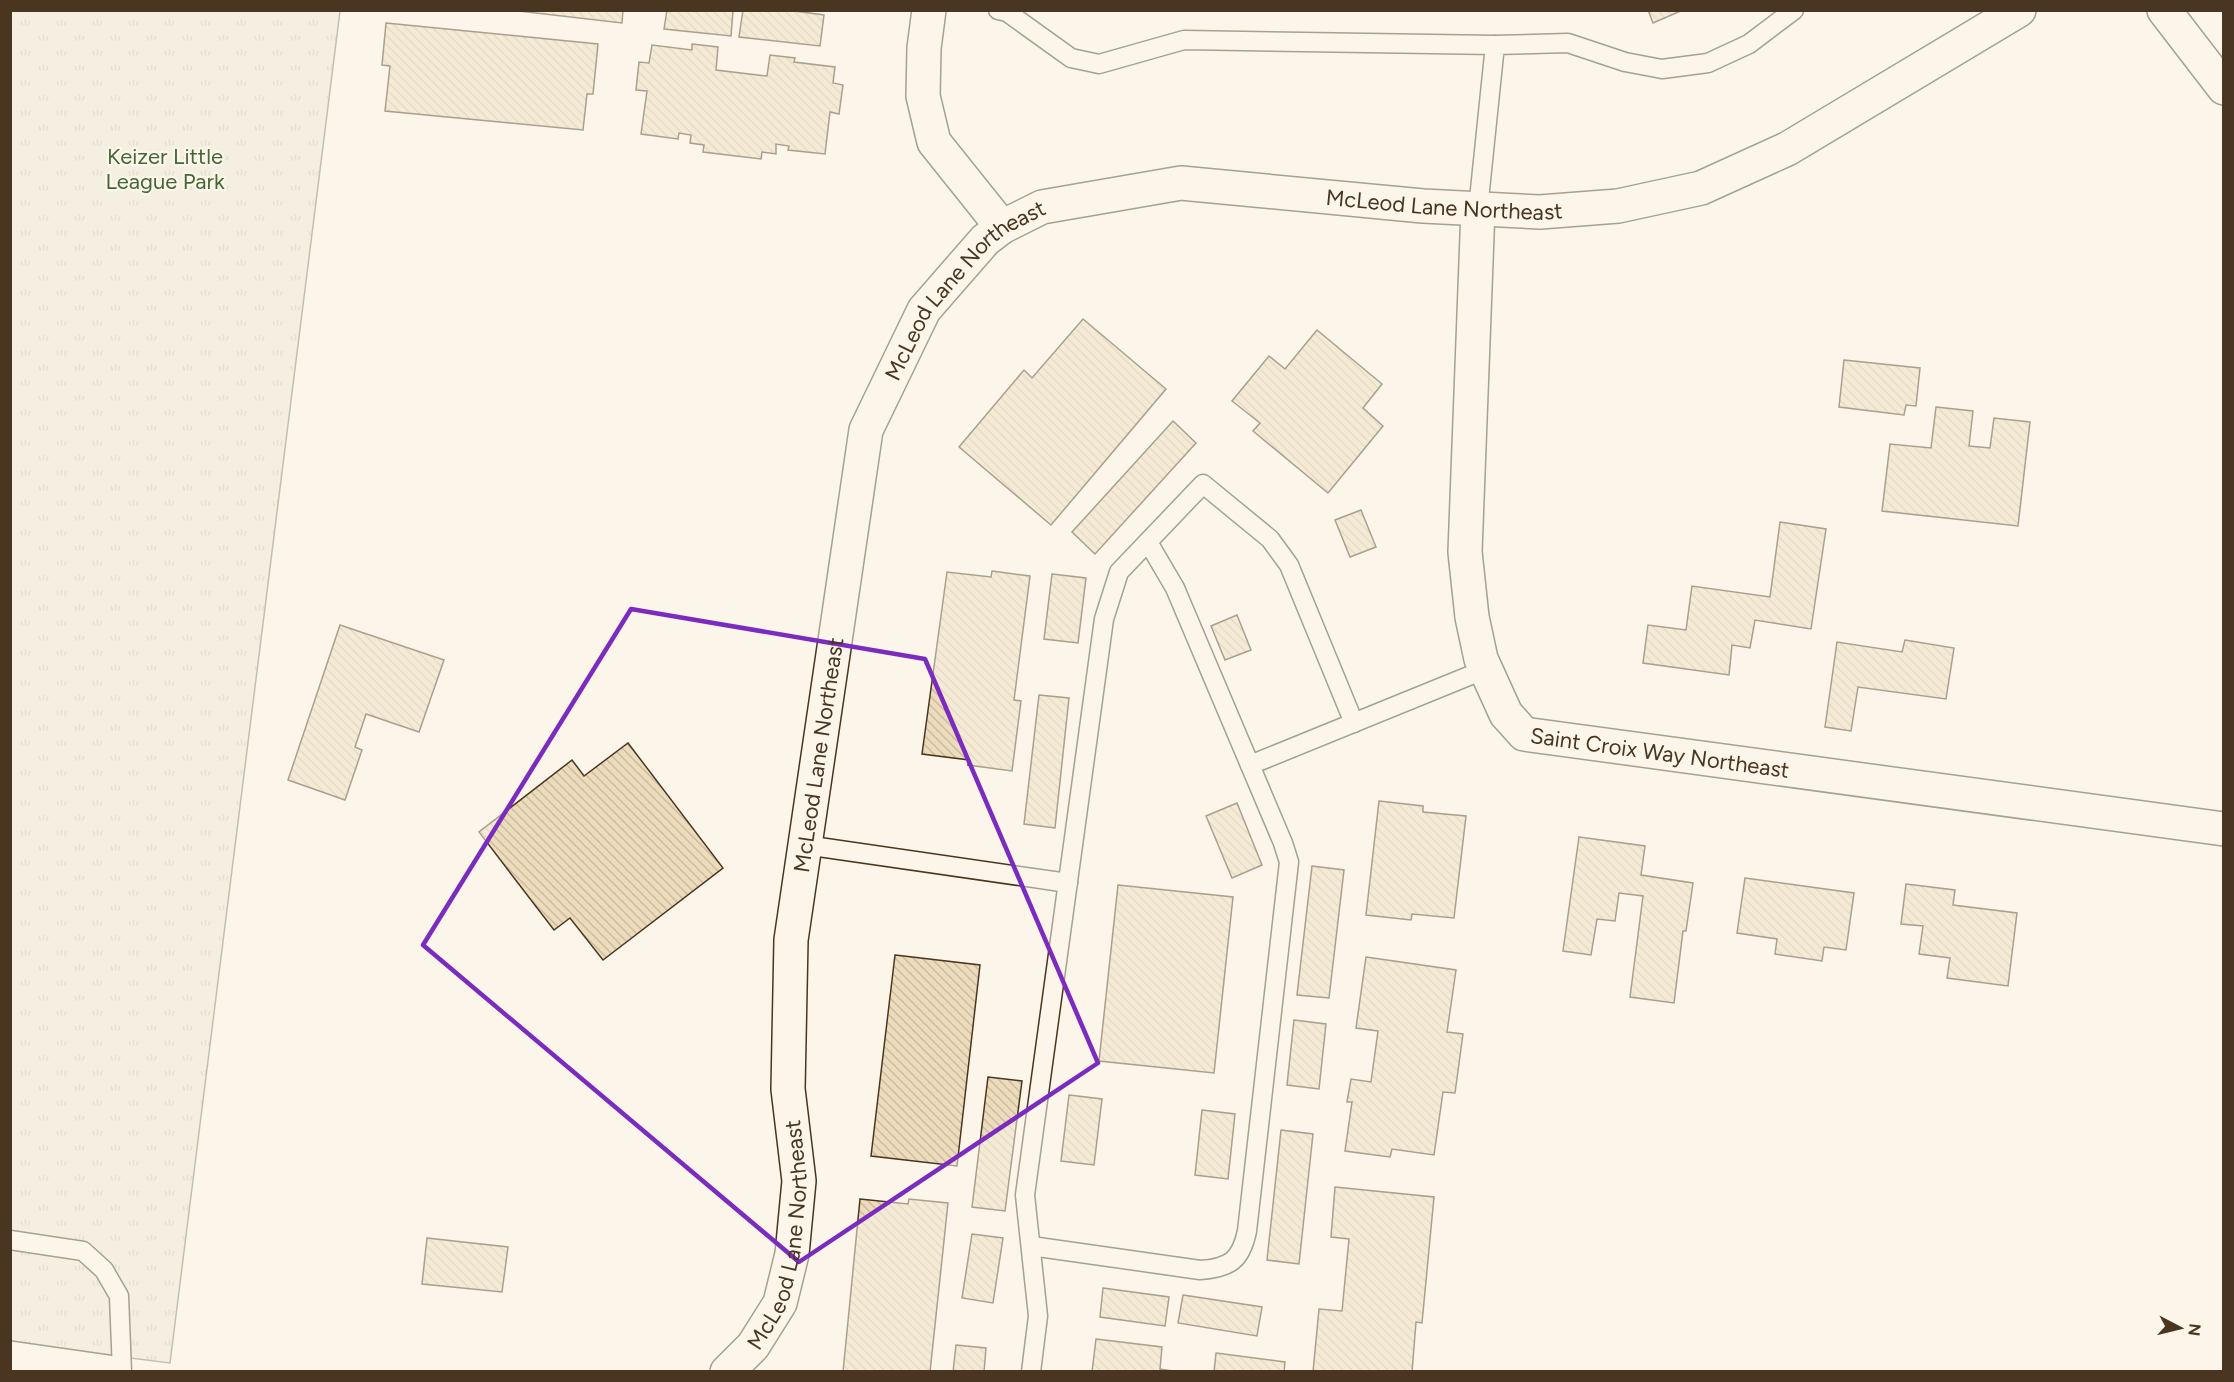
<svg xmlns="http://www.w3.org/2000/svg" width="2234" height="1382" viewBox="0 0 2234 1382" font-family="Figtree,sans-serif">
  <style>
    .park { fill: url(#park-tufts); stroke: #887966; stroke-width: 1.5 }
    .building { fill: url(#building-back-hatch); stroke: #4a3520; stroke-width: 1.5 }
    .lines { fill: none; stroke-linecap: round; stroke-linejoin: round }
    .lane-casing { stroke: #4a3520; stroke-width: 21 }
    .street-casing { stroke: #4a3520; stroke-width: 36 }
    .secondary-casing { stroke: #4a3520; stroke-width: 36 }
    .lane { stroke: #fbf6e9; stroke-width: 18 }
    .street { stroke: #fbf6e9; stroke-width: 33 }
    .secondary { stroke: #fbf6e9; stroke-width: 33 }
    .marked { fill: none; stroke: #7b2cbf; stroke-width: 4.5; stroke-linejoin: round }
    .labels { text-anchor: middle; dominant-baseline: central; stroke-width: 4.5; stroke-linejoin: round; paint-order: stroke }
    .park-label { font-size: 22px; fill: #436837; stroke: #fbf6e9 }
    .street-label { font-size: 22px; fill: #4a3520; stroke: #fbf6e9 }
  </style>
  <defs>
    <pattern id="park-tufts" width="24" height="20" patternUnits="userSpaceOnUse" patternTransform="scale(1.5)"><rect width="24" height="20" fill="#ede6d9"/><path d="M3 7l-1-3M5 7V3M7 7l1-3M15 17l-1-3M17 17v-4M19 17l1-3" fill="none" stroke="#cdc6ba"/></pattern>
    <pattern id="building-back-hatch" width="6" height="6" patternUnits="userSpaceOnUse" patternTransform="scale(1.5)"><rect width="6" height="6" fill="#ecdcbc"/><path d="M-1 5l2 2M0 0l6 6M5-1l2 2" fill="none" stroke="#ccbda1"/></pattern>
  </defs>
  <rect width="100%" height="100%" fill="#fbf6e9"/>
  <!-- park -->
  <path class="park" d="M 11,11 L 340,11 L 170,1363 L 11,1343 Z"/>
  <!-- building -->
  <g class="building">
    <path d="M 510,10 L 623,10 L 622,23 Z"/>
    <path d="M 667,10 L 733,10 L 731,36 L 664,29 Z"/>
    <path d="M 743,10 L 787,10 L 824,15 L 820,46 L 739,37 Z"/>
    <path d="M 1648,10 L 1683,10 L 1653,23 Z"/>
    <path d="M 386,23 L 598,44 L 593,94 L 587,94 L 583,130 L 385,111 L 390,66 L 382,65 Z"/>
    <path d="M 692,44 L 718,47 L 716,70 L 767,76 L 770,55 L 795,58 L 794,62 L 835,67 L 833,83 L 843,85 L 839,114 L 830,112 L 825,154 L 788,150 L 789,146 L 776,144 L 776,154 L 762,152 L 761,159 L 703,152 L 704,145 L 690,143 L 691,135 L 679,133 L 678,139 L 641,134 L 647,91 L 636,90 L 639,62 L 649,63 L 652,45 L 692,50 Z"/>
    <path d="M 1083,319 L 1166,389 L 1051,525 L 959,447 L 1024,370 L 1032,378 Z"/>
    <path d="M 1317,330 L 1382,384 L 1363,408 L 1383,426 L 1328,493 L 1253,431 L 1260,423 L 1232,401 L 1269,356 L 1285,369 Z"/>
    <path d="M 1844,360 L 1920,368 L 1916,406 L 1906,405 L 1904,415 L 1839,407 Z"/>
    <path d="M 1936,407 L 1973,411 L 1969,446 L 1990,448 L 1994,418 L 2030,422 L 2018,526 L 1882,511 L 1890,444 L 1931,448 Z"/>
    <path d="M 1173,421 L 1196,443 L 1095,554 L 1072,532 Z"/>
    <path d="M 1361,510 L 1376,547 L 1350,557 L 1335,520 Z"/>
    <path d="M 1780,522 L 1826,529 L 1811,629 L 1755,620 L 1750,648 L 1732,645 L 1729,675 L 1643,663 L 1648,625 L 1686,630 L 1692,586 L 1770,597 Z"/>
    <path d="M 992,571 L 1030,576 L 1014,700 L 1021,701 L 1012,771 L 968,765 L 969,760 L 922,754 L 947,572 L 991,577 Z"/>
    <path d="M 1052,574 L 1086,578 L 1078,643 L 1044,639 Z"/>
    <path d="M 1237,615 L 1251,650 L 1225,660 L 1211,626 Z"/>
    <path d="M 340,625 L 444,660 L 419,732 L 366,714 L 355,747 L 362,750 L 345,800 L 288,780 Z"/>
    <path d="M 1905,640 L 1954,648 L 1946,699 L 1858,687 L 1851,731 L 1825,727 L 1837,642 L 1902,652 Z"/>
    <path d="M 1039,695 L 1069,698 L 1055,828 L 1024,824 Z"/>
    <path d="M 628,743 L 723,868 L 603,960 L 570,918 L 554,930 L 479,832 L 572,760 L 584,776 Z"/>
    <path d="M 1379,801 L 1423,806 L 1423,812 L 1466,816 L 1454,918 L 1412,914 L 1411,920 L 1366,915 Z"/>
    <path d="M 1237,803 L 1262,865 L 1232,878 L 1206,816 Z"/>
    <path d="M 1579,837 L 1645,846 L 1641,875 L 1693,883 L 1686,931 L 1683,931 L 1674,1003 L 1630,997 L 1643,896 L 1619,893 L 1615,921 L 1597,919 L 1591,955 L 1563,951 Z"/>
    <path d="M 1312,866 L 1344,870 L 1329,998 L 1297,995 Z"/>
    <path d="M 1745,878 L 1854,893 L 1846,950 L 1824,947 L 1822,961 L 1775,954 L 1777,939 L 1737,933 Z"/>
    <path d="M 1906,884 L 1955,890 L 1953,905 L 2017,913 L 2008,986 L 1947,978 L 1950,958 L 1919,954 L 1923,926 L 1901,924 Z"/>
    <path d="M 1118,885 L 1233,897 L 1214,1073 L 1099,1061 Z"/>
    <path d="M 895,955 L 980,965 L 957,1166 L 871,1156 Z"/>
    <path d="M 1366,957 L 1456,970 L 1447,1032 L 1463,1034 L 1455,1093 L 1443,1092 L 1434,1155 L 1392,1149 L 1390,1157 L 1345,1151 L 1352,1102 L 1347,1102 L 1351,1079 L 1371,1082 L 1378,1031 L 1356,1028 Z"/>
    <path d="M 1294,1020 L 1326,1024 L 1319,1089 L 1287,1085 Z"/>
    <path d="M 988,1077 L 1022,1081 L 1005,1211 L 972,1207 Z"/>
    <path d="M 1069,1095 L 1102,1099 L 1094,1165 L 1061,1161 Z"/>
    <path d="M 1202,1110 L 1235,1114 L 1228,1179 L 1195,1175 Z"/>
    <path d="M 1281,1130 L 1313,1134 L 1299,1264 L 1267,1260 Z"/>
    <path d="M 1335,1187 L 1434,1197 L 1422,1323 L 1416,1322 L 1412,1372 L 1313,1372 L 1319,1309 L 1342,1311 L 1349,1239 L 1331,1237 Z"/>
    <path d="M 860,1199 L 908,1204 L 909,1199 L 948,1203 L 930,1372 L 843,1372 Z"/>
    <path d="M 972,1234 L 1003,1238 L 993,1303 L 962,1298 Z"/>
    <path d="M 427,1238 L 508,1247 L 502,1292 L 422,1284 Z"/>
    <path d="M 1103,1288 L 1169,1297 L 1165,1326 L 1100,1317 Z"/>
    <path d="M 1183,1295 L 1262,1307 L 1257,1336 L 1178,1323 Z"/>
    <path d="M 1096,1339 L 1162,1347 L 1160,1369 L 1179,1372 L 1092,1372 Z"/>
    <path d="M 956,1345 L 986,1348 L 984,1372 L 953,1372 Z"/>
    <path d="M 1216,1353 L 1285,1362 L 1284,1372 L 1214,1372 Z"/>
  </g>
  <g class="lines">
    <defs>
      <g id="lane">
        <path d="M 998,10 L 1007,12 L 1071,58 L 1099,64 L 1184,40 L 1495,45"/>
        <path d="M 1478,209 L 1495,45 L 1568,43 L 1625,62 L 1662,69 L 1708,63 L 1749,44 L 1794,10"/>
        <path d="M 1250,765 L 1486,669"/>
        <path d="M 805,845 L 1068,883"/>
        <path d="M 10,1240 L 83,1251 L 104,1270 L 119,1296 L 122,1372"/>
        <path d="M 1031,1246 L 1200,1270 C 1230,1268 1241,1260 1247,1231 L 1289,862 L 1283,843 L 1175,588 L 1148,542"/>
        <path d="M 1031,1372 L 1038,1316 L 1025,1195 L 1104,619 L 1119,572 L 1203,484 L 1270,539 L 1289,565 L 1354,723"/>
      </g>
      <g id="street">
        <path d="M 929,10 L 924,48 L 923,96 L 934,142 L 1002,227"/>
        <path id="s1" d="M 1478,209 L 1465,552 L 1472,617 L 1481,659 L 1506,714 L 1524,734 L 2224,829"/>
      </g>
      <g id="secondary">
        <path d="M 2164,10 L 2224,88"/>
        <path d="M 10,1358 L 108,1372"/>
        <path id="s2" d="M 727,1372 L 753,1346 L 780,1303 L 792,1254 L 799,1181 L 788,1089 L 791,940 L 866,430 L 924,310 L 985,240 L 1002,227 L 1042,207 L 1181,183 L 1423,206 L 1540,212 L 1618,206 L 1701,188 L 1787,149 L 2019,10"/>
      </g>
    </defs>
    <!-- lane casing -->
    <use href="#lane" class="lane-casing"/>
    <!-- street casing -->
    <use href="#street" class="street-casing"/>
    <!-- secondary casing -->
    <use href="#secondary" class="secondary-casing"/>
    <!-- lane -->
    <use href="#lane" class="lane"/>
    <!-- street -->
    <use href="#street" class="street"/>
    <!-- secondary -->
    <use href="#secondary" class="secondary"/>
  </g>
  <!-- marked area -->
  <path d="M0 0H2234V1382H0ZM 631,609 L 925,659 L 1098,1063 L 799,1262 L 423,945 Z" fill="#fbf6e9" fill-opacity=".55" fill-rule="evenodd"/>
  <path class="marked" d="M 631,609 L 925,659 L 1098,1063 L 799,1262 L 423,945 Z"/>
  <g class="labels">
    <!-- park labels -->
    <g class="park-label">
      <text x="165" y="156">Keizer Little<tspan x="165" dy="25">League Park</tspan></text>
    </g>
    <!-- street labels -->
    <g class="street-label">
      <text stroke="none"><textPath href="#s2" startOffset="1666">McLeod Lane Northeast</textPath></text>
      <text stroke="none"><textPath href="#s2" startOffset="1144">McLeod Lane Northeast</textPath></text>
      <text stroke="none"><textPath href="#s1" startOffset="676">Saint Croix Way Northeast</textPath></text>
      <text stroke="none"><textPath href="#s2" startOffset="640">McLeod Lane Northeast</textPath></text>
      <text stroke="none"><textPath href="#s2" startOffset="154">McLeod Lane Northeast</textPath></text>
    </g>
  </g>
  <!-- border -->
  <rect width="2234" height="1382" fill="none" stroke="#4a3520" stroke-width="24"/>
  <!-- north arrow -->
  <g transform="translate(2180 1328) rotate(97)" stroke="#fbf6e9" stroke-width="4.5" paint-order="stroke">
  <path d="M0-4.5L10 22L0 15L-10 22Z" fill="#4a3520"/>
  <text y="-9" font-size="16" font-weight="bold" text-anchor="middle" fill="#4a3520">N</text>
  </g>
</svg>
